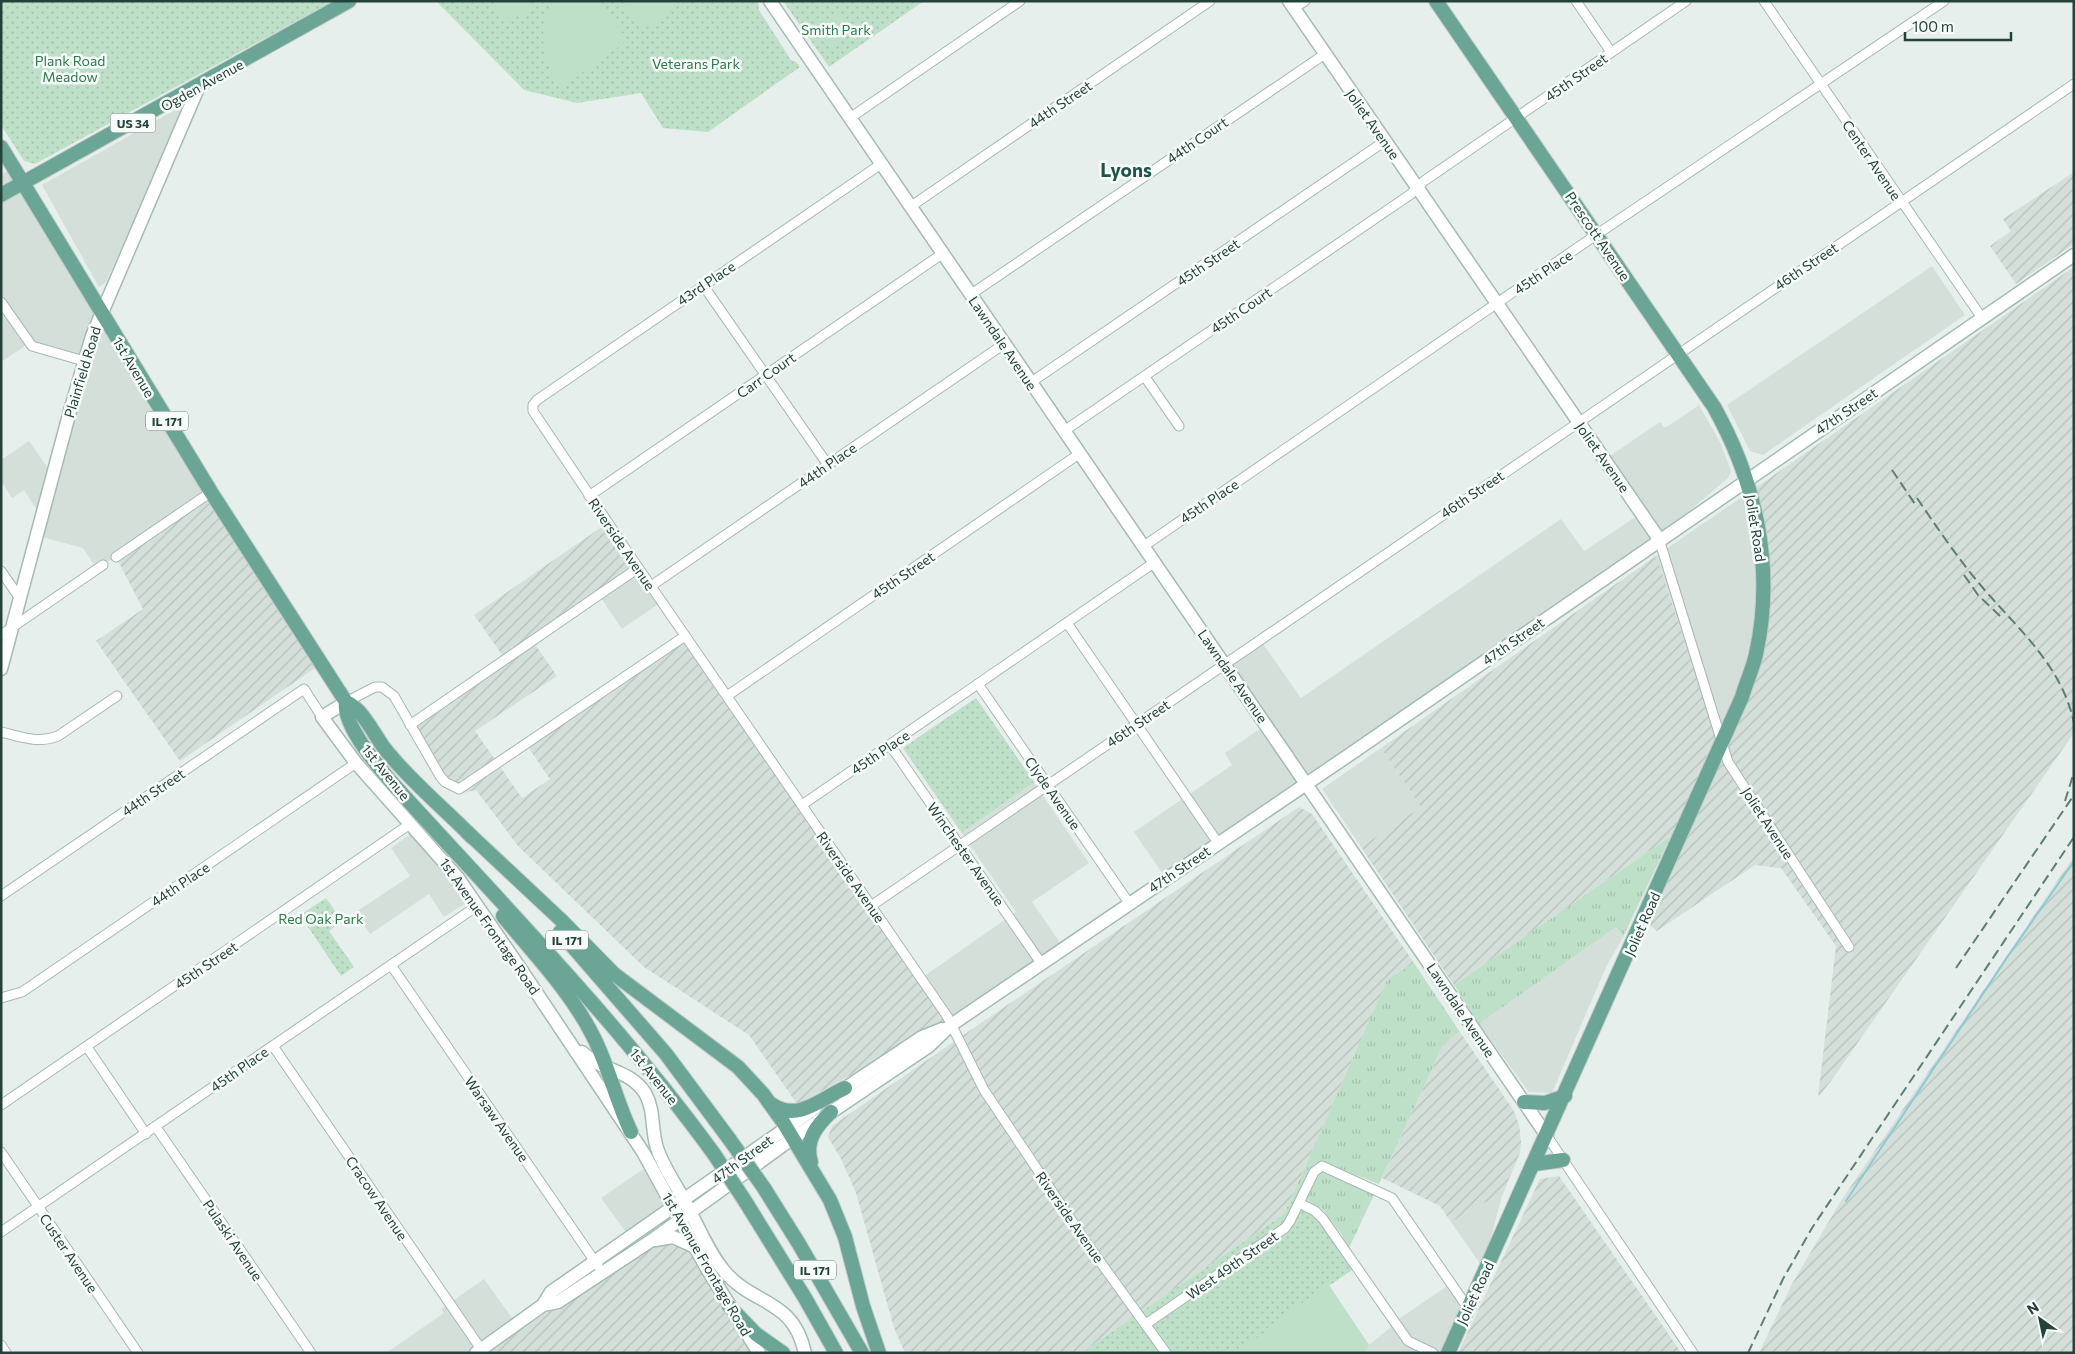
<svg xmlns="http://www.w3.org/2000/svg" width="2075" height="1354" viewBox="0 0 2075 1354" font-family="Commissioner,sans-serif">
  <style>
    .built { fill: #d4dfda }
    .industrial { fill: url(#industrial-furrows) }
    .grass { fill: url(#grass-tufts) }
    .park { fill: url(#park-dots) }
    .pitch { fill: #bfe0c8 }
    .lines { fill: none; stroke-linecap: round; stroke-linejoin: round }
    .stream { stroke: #8ec9d4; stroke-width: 2 }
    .street-casing { stroke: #a8b8b2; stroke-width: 11 }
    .secondary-casing { stroke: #a4bbb3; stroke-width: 15 }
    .primary-casing { stroke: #c2cac8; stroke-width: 16 }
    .street { stroke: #fff; stroke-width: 9 }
    .secondary { stroke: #fff; stroke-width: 12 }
    .primary { stroke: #6aa596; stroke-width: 14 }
    .rail { stroke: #5f7d75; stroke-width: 2; stroke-dasharray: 10 5; stroke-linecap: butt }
    .primary-bridge-casing { stroke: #c2cac8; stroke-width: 16; stroke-linecap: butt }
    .primary-bridge { stroke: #6aa596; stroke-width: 14 }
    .labels { text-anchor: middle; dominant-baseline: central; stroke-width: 5; stroke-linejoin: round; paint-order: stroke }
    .shield { fill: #f7fbf9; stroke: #637a73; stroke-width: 1 }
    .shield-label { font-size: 12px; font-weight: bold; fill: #24423a }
    .park-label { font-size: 14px; fill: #2d7a4b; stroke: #f7fbf9 }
    .street-label { font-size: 14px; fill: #24423a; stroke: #f7fbf9 }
    .district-label { font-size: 19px; font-weight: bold; fill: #1f5548; stroke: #f7fbf9 }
  </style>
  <defs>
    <pattern id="industrial-furrows" width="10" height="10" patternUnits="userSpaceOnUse" patternTransform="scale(1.25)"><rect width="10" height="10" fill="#d4dfda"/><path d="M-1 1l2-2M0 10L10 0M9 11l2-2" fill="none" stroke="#b6c1bc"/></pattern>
    <pattern id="grass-tufts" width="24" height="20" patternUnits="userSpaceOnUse" patternTransform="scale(1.25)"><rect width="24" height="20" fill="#bfe0c8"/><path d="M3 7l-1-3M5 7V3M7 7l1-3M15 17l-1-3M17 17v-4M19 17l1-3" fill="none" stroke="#a4c1ad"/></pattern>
    <pattern id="park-dots" width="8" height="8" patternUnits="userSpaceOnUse" patternTransform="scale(1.25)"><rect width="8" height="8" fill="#bfe0c8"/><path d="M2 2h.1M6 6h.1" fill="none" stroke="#a4c1ad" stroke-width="1.8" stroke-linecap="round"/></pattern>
  </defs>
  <rect width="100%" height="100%" fill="#e6efeb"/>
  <!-- built -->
  <g class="built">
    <path d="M 189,102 L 106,282 L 99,287 L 42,185 Z"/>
    <path d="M 12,168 L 211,492 L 103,565 L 93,563 L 83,548 L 38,536 L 43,519 L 24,490 L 12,498 L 1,481 L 1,460 L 29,441 L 52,474 L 85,363 L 28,344 L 1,362 L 1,175 Z"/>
    <path d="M 1932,266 L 1965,315 L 1763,455 L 1750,451 L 1727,405 Z"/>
    <path d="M 1699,405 L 1721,444 L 1731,471 L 1728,478 L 1660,536 L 1607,458 L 1660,422 L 1665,428 Z"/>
    <path d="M 1755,488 L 1763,623 L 1722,749 L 1656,556 Z"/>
    <path d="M 1640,514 L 1657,539 L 1165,877 L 1134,832 L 1232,765 L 1225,753 L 1264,726 L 1223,665 L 1261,641 L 1301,698 L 1561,519 L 1584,551 Z"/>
    <path d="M 639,571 L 661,602 L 622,629 L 601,598 Z"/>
    <path d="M 976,698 L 1089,863 L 1032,902 L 1063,947 L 948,1023 L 920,979 L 1016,912 L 903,748 Z"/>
    <path d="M 1381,748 L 1421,807 L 1361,847 L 1322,789 Z"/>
    <path d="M 415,831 L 471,900 L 444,917 L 429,894 L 370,934 L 356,912 L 410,876 L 391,848 Z"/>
    <path d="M 1616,927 L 1623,937 L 1606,967 L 1552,1093 L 1529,1092 L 1479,1024 Z"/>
    <path d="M 648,1166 L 670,1206 L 628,1235 L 601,1198 Z"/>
    <path d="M 1502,1196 L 1483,1268 L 1451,1222 L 1481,1204 Z"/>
    <path d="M 484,1279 L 515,1322 L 471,1353 L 386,1353 L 444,1313 L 441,1309 Z"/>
    <path d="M 1453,1282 L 1467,1303 L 1444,1353 L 1364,1353 L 1369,1345 L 1391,1327 L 1390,1325 Z"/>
  </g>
  <!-- industrial -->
  <g class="industrial">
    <path d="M 2074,172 L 2074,244 L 2016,284 L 1990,246 L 2011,231 L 2003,219 Z"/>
    <path d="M 2074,267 L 2074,733 L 1831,1081 L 1818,1097 L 1836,946 L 1781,868 L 1755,865 L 1657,931 L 1645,921 L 1687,825 L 1454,985 L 1361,847 L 1421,807 L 1381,748 L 1656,556 L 1721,748 L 1763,623 L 1755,488 Z"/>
    <path d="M 211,492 L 318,666 L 180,761 L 96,641 L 143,609 L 116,557 Z"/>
    <path d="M 609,522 L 641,570 L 534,643 L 557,676 L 475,731 L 522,798 L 550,779 L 528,747 L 685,640 L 948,1023 L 797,1104 L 749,1035 L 644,967 L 518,846 L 476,790 L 458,794 L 411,723 L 505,659 L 474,615 Z"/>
    <path d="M 1299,807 L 1312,814 L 1414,963 L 1387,981 L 1284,1214 L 1081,1353 L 905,1353 L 894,1328 L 856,1193 L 841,1159 L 828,1137 L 832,1126 L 975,1027 Z"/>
    <path d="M 2074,856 L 2074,1353 L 1759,1353 L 1792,1284 L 1839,1204 Z"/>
    <path d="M 1460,1032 L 1514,1111 L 1519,1125 L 1521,1141 L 1520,1153 L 1502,1196 L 1481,1204 L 1451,1222 L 1440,1206 L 1382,1178 L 1444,1043 Z"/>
    <path d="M 1559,1176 L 1680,1351 L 1679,1353 L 1458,1353 L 1540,1179 Z"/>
    <path d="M 655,1245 L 676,1245 L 692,1253 L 753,1353 L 487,1353 L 545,1311 Z"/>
  </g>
  <!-- grass -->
  <g class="grass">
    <path d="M 1671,836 L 1623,937 L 1616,927 L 1479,1024 L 1454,985 Z"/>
    <path d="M 1414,963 L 1460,1032 L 1444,1043 L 1379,1184 L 1325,1163 L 1315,1164 L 1309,1169 L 1294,1203 L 1290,1201 L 1387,980 Z"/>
    <path d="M 1321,1171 L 1374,1195 L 1348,1250 L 1342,1235 L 1323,1210 L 1307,1200 L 1306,1196 L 1317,1174 Z"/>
  </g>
  <!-- park -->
  <g class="park">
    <path d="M 1,1 L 333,1 L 35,164 L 24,161 L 1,125 Z"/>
    <path d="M 436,1 L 758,1 L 759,10 L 791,60 L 796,62 L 800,67 L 708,132 L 663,128 L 641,93 L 577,103 L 524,90 Z"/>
    <path d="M 783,1 L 924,1 L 829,67 Z"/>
    <path d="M 976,698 L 1034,782 L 962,832 L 903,748 Z"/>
    <path d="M 326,898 L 342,921 L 329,931 L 354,967 L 341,976 L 300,915 Z"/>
    <path d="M 1290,1201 L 1314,1211 L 1355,1268 L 1329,1286 L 1369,1345 L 1364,1353 L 1081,1353 L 1284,1214 Z"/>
  </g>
  <!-- pitch -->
  <g class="pitch">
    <path d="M 503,1 L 507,1 L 515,13 L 504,21 L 494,7 Z"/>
    <path d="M 509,1 L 529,1 L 534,9 L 520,18 Z"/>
    <path d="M 553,1 L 600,1 L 625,37 L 623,44 L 560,88 C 542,61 537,31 553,1 Z"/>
    <path d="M 622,1 L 685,1 L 648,27 L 639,26 Z"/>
    <path d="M 838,12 L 852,33 L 843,39 L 828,19 Z"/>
    <path d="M 825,21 L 840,41 L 831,48 L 816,28 Z"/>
    <path d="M 1329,1285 L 1369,1345 L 1364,1353 L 1237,1353 L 1266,1331 L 1269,1326 Z"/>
  </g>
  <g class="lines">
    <!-- stream -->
    <path class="stream" d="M 1846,1201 L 2006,959 L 2074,861"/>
    <defs>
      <g id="street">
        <path d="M 1576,1 L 1611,52"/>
        <path d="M 1764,1 L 1982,318"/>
        <path d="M 1294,8 L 1305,1"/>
        <path d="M 850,118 L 1020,1"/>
        <path d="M 881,164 L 537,400 L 533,405 L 533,411 L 635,563 L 947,1016 L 984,1090 L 1088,1245 L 1166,1353"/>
        <path d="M 910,207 L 1210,1"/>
        <path d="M 703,285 L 828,465"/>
        <path d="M 970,295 L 1325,54"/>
        <path d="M 1,302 L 32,346 L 84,361"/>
        <path d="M 1145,377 L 1179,426"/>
        <path d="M 1030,383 L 1385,141"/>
        <path d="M 1064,431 L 1411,194 L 1424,181 L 1686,1"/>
        <path d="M 589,496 L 942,254"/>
        <path d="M 1659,539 L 1728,762 L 1849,947"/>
        <path d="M 1144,546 L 1596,235 L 1944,1"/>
        <path d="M 116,557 L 211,492"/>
        <path d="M 1,571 L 19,597"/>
        <path d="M 651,586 L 1004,344"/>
        <path d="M 1067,623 L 1218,843"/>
        <path d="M 1,635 L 103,565"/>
        <path d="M 978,684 L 1129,903"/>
        <path d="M 727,696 L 1079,454"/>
        <path d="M 346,702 L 375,687 L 382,687 L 394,696 L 440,776 L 445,782 L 459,789 L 685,636"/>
        <path d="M 410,725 L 638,568"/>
        <path d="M 1,732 C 22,737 38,744 58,736 L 117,696"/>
        <path d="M 890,745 L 1041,963"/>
        <path d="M 802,805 L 1155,562"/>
        <path d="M 1,896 L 304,689 L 322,717"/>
        <path d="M 871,906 L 2074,84"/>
        <path d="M 391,965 L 598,1266"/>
        <path d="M 1,998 L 22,992 L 356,763"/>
        <path d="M 273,1046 L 481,1349"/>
        <path d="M 87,1047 L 146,1134"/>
        <path d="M 1,1105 L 410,824"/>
        <path d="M 156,1127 L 311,1353"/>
        <path d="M 1547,1136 L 1693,1353"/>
        <path d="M 1,1152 L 138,1353"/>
        <path d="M 1299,1203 L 1315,1211 L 1323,1219 L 1408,1341 L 1433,1353"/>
        <path d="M 1,1232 L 477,906"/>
        <path d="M 1146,1324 L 1285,1228 L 1290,1221 L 1314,1172 L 1322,1166 L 1392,1198 L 1468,1308"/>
        <path d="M 1,1345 L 6,1353"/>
      </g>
      <g id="secondary">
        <path d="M 770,1 L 1547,1136"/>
        <path d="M 1289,1 L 1659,539"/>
        <path d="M 1,669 L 70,411 L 92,336 L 199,86"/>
        <path d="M 346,702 L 322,717 L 356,763 L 458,878 L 520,968 L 643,1152 L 706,1267 L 759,1353"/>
        <path d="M 582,1052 C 600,1071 630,1069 645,1093 C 655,1110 651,1130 657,1148 C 663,1167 676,1184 685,1202 C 698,1225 708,1252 725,1272 C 754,1306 793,1298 805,1353"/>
        <path d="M 838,1093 L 922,1037 L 942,1029"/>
        <path d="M 655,1240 L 673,1237 L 695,1247"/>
        <path d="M 543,1305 L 558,1302 L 652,1240 L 793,1138 L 929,1046 L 951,1025 L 1349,755 L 2074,255"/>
        <path d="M 476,1353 L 543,1305 L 551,1292 L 815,1108"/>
      </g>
      <g id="primary">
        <path d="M 1436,1 L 1714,407 C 1756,482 1775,568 1756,654 C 1753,668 1746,683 1742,697 L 1448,1353"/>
        <path d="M 1,147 L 211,492 L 346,702 C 342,724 379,768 394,785 C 503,905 618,1022 714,1154"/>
        <path d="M 1,195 L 349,1"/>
        <path d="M 346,702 C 363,709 374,735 385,749 C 411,782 444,808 473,838"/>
        <path d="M 467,832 L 561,920 L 614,974 L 738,1067 L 763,1094 L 783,1122 L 830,1200 L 845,1237 L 863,1306 L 879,1353"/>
        <path d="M 503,916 C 534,954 571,992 593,1036 C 609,1067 616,1101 631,1132"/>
        <path d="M 560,932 L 666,1054 L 730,1140"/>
        <path d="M 1524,1102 L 1545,1103 L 1565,1096"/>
        <path d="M 773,1105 C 798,1122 822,1098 845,1088"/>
        <path d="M 811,1162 C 804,1141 817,1125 831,1112"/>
        <path d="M 1534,1164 L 1563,1160"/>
        <path d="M 764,1188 L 799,1244 L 862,1353"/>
        <path d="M 745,1201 L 805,1298 L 836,1353"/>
        <path d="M 729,1306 L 756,1334 L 783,1353"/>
      </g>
    </defs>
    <!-- street casing -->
    <use href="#street" class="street-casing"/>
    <!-- secondary casing -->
    <use href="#secondary" class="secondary-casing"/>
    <!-- primary casing -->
    <use href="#primary" class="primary-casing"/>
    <!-- street -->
    <use href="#street" class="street"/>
    <!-- secondary -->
    <use href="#secondary" class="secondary"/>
    <!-- primary -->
    <use href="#primary" class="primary"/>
    <!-- rail -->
    <g class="rail">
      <path d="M 1892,470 L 1917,507"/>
      <path d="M 1917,498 C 1938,529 1959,560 1983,588 C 2019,630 2062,666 2074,723"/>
      <path d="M 1964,575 L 1978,595 L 2000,616"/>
      <path d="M 2065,801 L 2074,772"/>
      <path d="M 1956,968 L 2074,795"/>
      <path d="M 1748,1353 L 1783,1279 L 1812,1228 L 2074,837"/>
    </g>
    <defs>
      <g id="primary-bridge">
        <path d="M 730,1140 L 764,1188"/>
        <path d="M 714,1154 L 745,1201"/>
      </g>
    </defs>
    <!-- primary-bridge casing -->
    <use href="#primary-bridge" class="primary-bridge-casing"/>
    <!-- primary-bridge -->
    <use href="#primary-bridge" class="primary-bridge"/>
  </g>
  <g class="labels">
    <!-- shield labels -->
    <g class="shield">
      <rect x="110.5" y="113.5" width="45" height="19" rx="4"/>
      <rect x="146" y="411.5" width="42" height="19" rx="4"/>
      <rect x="546" y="930.5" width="42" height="19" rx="4"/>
      <rect x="794" y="1260.5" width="42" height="19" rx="4"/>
    </g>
    <g class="shield-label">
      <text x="133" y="123">US 34</text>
      <text x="167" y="421">IL 171</text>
      <text x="567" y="940">IL 171</text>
      <text x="815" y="1270">IL 171</text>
    </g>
    <!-- park labels -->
    <g class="park-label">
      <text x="836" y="29">Smith Park</text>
      <text x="70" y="60">Plank Road<tspan x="70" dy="16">Meadow</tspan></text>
      <text x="696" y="63">Veterans Park</text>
      <text x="321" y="918">Red Oak Park</text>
    </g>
    <!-- street labels -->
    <g class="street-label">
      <text transform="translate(1576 77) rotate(-35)">45th Street</text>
      <text transform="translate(202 85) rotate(-29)">Ogden Avenue</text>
      <text transform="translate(1060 104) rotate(-34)">44th Street</text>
      <text transform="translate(1373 124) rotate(55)">Joliet Avenue</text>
      <text transform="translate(1197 140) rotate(-34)">44th Court</text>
      <text transform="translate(1872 160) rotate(56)">Center Avenue</text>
      <text transform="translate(1598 236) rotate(56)">Prescott Avenue</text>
      <text transform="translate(1208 262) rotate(-34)">45th Street</text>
      <text transform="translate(1806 266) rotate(-34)">46th Street</text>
      <text transform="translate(1543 272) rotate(-34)">45th Place</text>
      <text transform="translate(706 283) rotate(-34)">43rd Place</text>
      <text transform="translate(1241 310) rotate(-34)">45th Court</text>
      <text transform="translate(1003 343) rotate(56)">Lawndale Avenue</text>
      <text transform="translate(134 367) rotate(59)">1st Avenue</text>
      <text transform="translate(82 372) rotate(-73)">Plainfield Road</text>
      <text transform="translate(766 375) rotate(-35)">Carr Court</text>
      <text transform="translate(1846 411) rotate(-34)">47th Street</text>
      <text transform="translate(1603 457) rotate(55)">Joliet Avenue</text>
      <text transform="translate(827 465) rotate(-35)">44th Place</text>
      <text transform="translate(1472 494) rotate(-34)">46th Street</text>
      <text transform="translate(1209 501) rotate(-34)">45th Place</text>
      <text transform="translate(1756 528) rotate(81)">Joliet Road</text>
      <text transform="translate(622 544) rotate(56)">Riverside Avenue</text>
      <text transform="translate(903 575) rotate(-34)">45th Street</text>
      <text transform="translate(1513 641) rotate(-35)">47th Street</text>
      <text transform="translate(1233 676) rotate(55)">Lawndale Avenue</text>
      <text transform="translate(1138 723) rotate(-34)">46th Street</text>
      <text transform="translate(880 752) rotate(-34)">45th Place</text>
      <text transform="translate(386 772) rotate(51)">1st Avenue</text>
      <text transform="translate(153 792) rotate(-34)">44th Street</text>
      <text transform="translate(1053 793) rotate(55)">Clyde Avenue</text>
      <text transform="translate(1768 823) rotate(57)">Joliet Avenue</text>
      <text transform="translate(966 854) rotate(55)">Winchester Avenue</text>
      <text transform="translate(1179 869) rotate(-34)">47th Street</text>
      <text transform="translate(851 877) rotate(55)">Riverside Avenue</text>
      <text transform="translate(180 884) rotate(-34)">44th Place</text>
      <text transform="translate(1642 924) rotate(-66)">Joliet Road</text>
      <text transform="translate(490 926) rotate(55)">1st Avenue Frontage Road</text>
      <text transform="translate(206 965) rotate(-34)">45th Street</text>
      <text transform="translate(1461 1010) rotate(56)">Lawndale Avenue</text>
      <text transform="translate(239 1069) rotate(-35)">45th Place</text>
      <text transform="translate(654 1076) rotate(51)">1st Avenue</text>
      <text transform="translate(497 1119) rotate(55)">Warsaw Avenue</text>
      <text transform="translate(742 1159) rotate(-36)">47th Street</text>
      <text transform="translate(377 1198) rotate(56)">Cracow Avenue</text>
      <text transform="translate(1070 1217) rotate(55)">Riverside Avenue</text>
      <text transform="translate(233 1240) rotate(56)">Pulaski Avenue</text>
      <text transform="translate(69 1253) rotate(56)">Custer Avenue</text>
      <text transform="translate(707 1264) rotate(60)">1st Avenue Frontage Road</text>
      <text transform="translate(1232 1265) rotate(-35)">West 49th Street</text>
      <text transform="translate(1475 1293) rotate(-65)">Joliet Road</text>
    </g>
    <!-- district labels -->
    <g class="district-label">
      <text x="1126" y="169">Lyons</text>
    </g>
  </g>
  <!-- border -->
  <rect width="2075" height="1354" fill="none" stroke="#24423a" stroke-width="5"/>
  <!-- north arrow -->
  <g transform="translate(2040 1319) rotate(327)" stroke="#f7fbf9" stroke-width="4" paint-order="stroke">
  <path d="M0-4L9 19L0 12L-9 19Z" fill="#24423a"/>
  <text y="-8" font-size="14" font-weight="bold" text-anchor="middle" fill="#24423a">N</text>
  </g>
  <!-- scale -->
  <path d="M1905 32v8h106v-8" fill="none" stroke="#24423a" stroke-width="2.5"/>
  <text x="1912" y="32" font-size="15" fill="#24423a" stroke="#f7fbf9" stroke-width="4" paint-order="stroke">100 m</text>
</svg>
